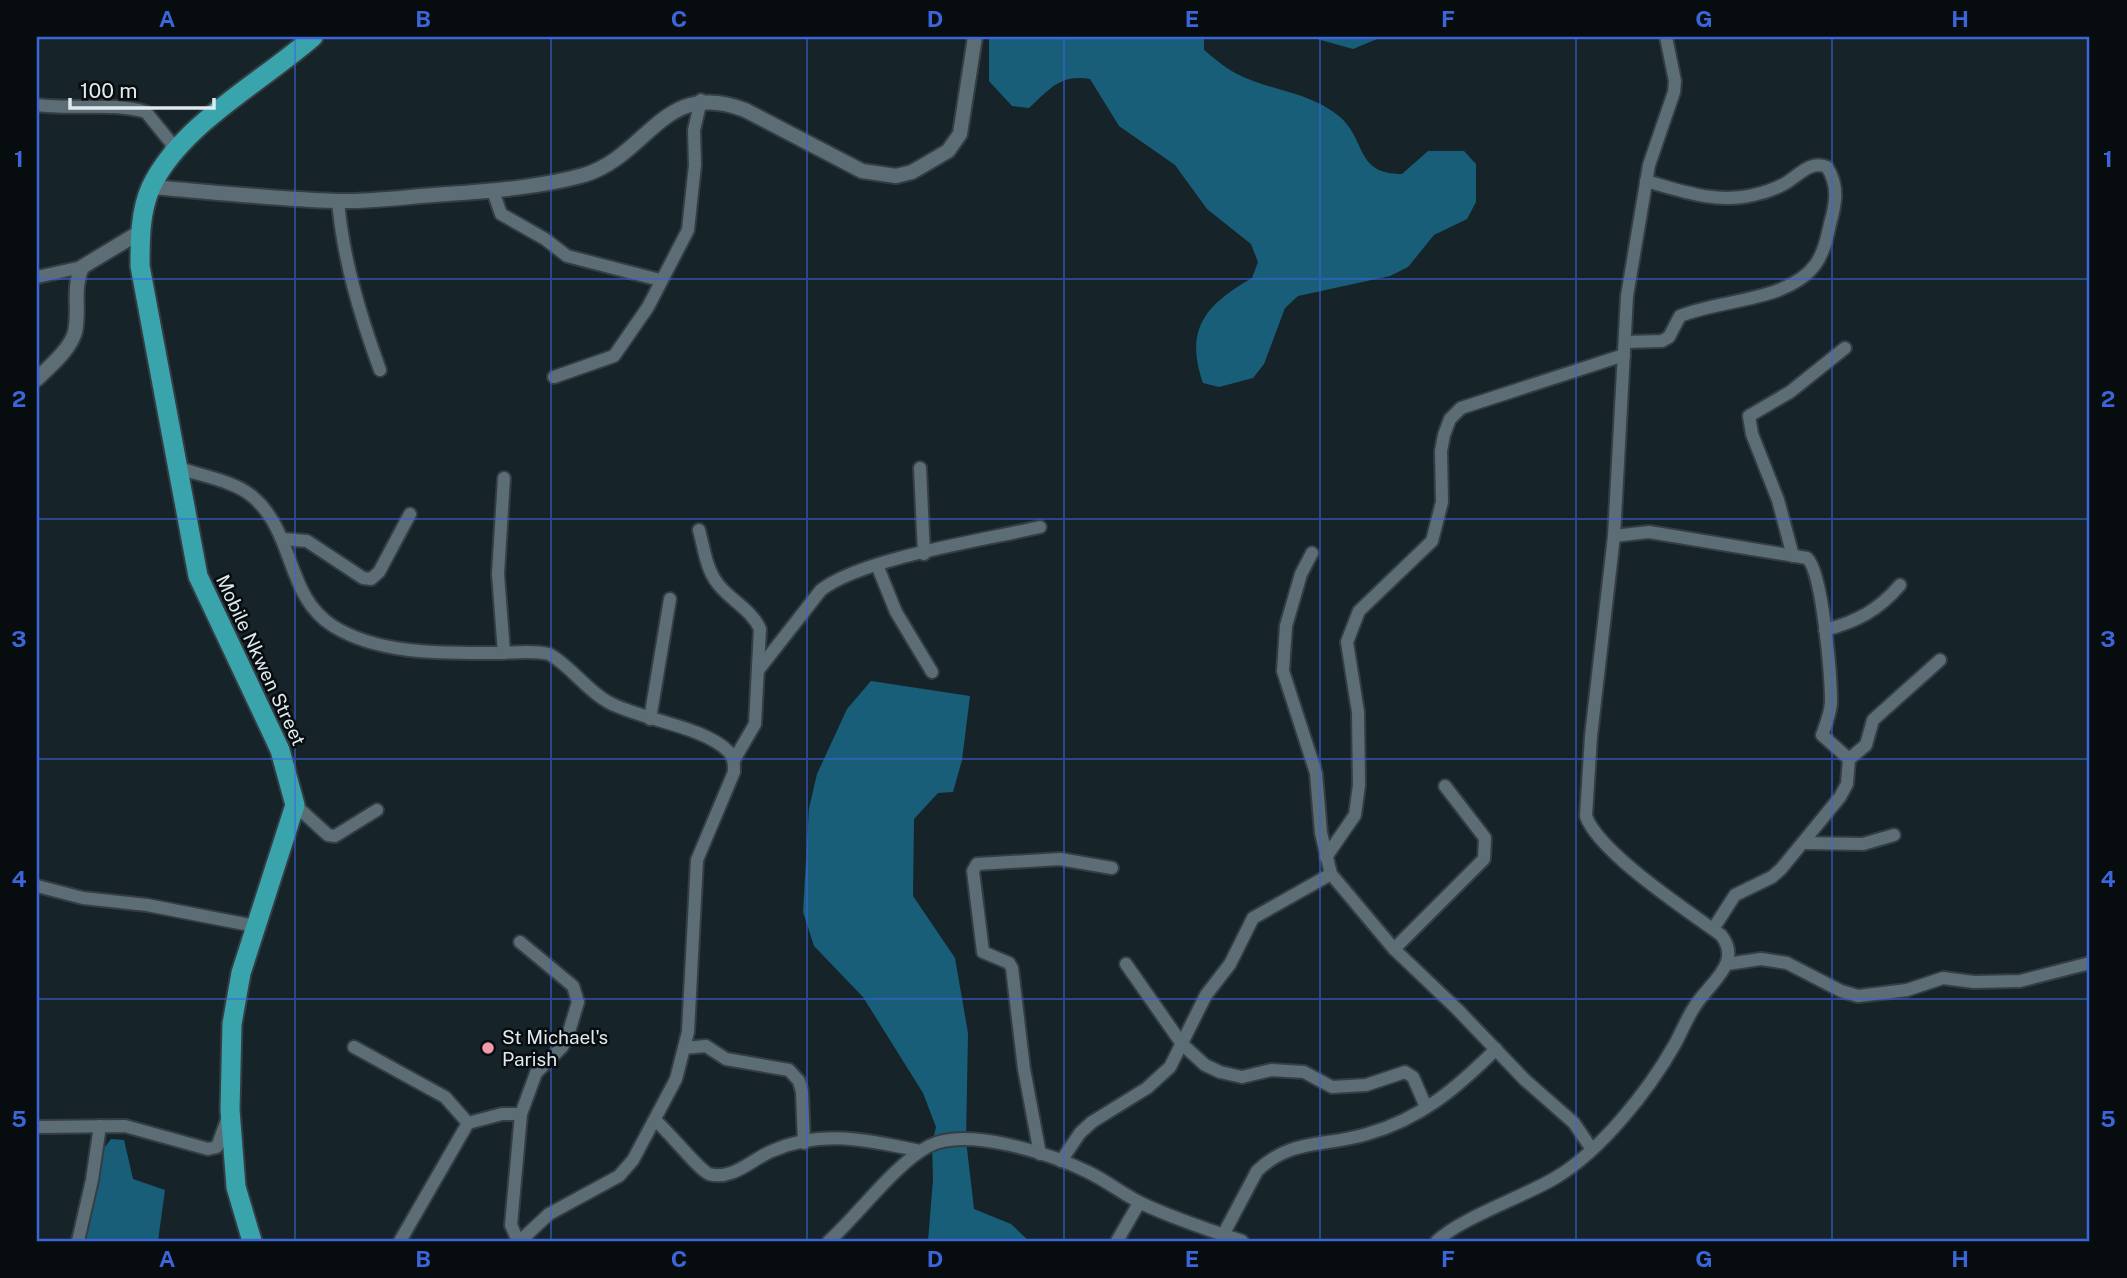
<svg xmlns="http://www.w3.org/2000/svg" width="2127" height="1278" viewBox="0 0 2127 1278" font-family="'Public Sans',sans-serif">
  <style>
    .forest { fill: #185e79 }
    .lines { fill: none; stroke-linecap: round; stroke-linejoin: round }
    .minor-casing { stroke: #343d43; stroke-width: 16 }
    .tertiary-casing { stroke: #343d43; stroke-width: 18 }
    .trunk-casing { stroke: #343d43; stroke-width: 23 }
    .minor { stroke: #5d6d75; stroke-width: 12 }
    .tertiary { stroke: #5d6d75; stroke-width: 14 }
    .trunk { stroke: #3aa4ad; stroke-width: 19 }
    .grid { fill: none; stroke: #3a65db; stroke-width: 2; stroke-opacity: 0.55 }
    .poi-dot { fill: #f29aac; stroke: #070c0f; stroke-width: 2.5 }
    .labels { text-anchor: middle; dominant-baseline: central; stroke-width: 5; stroke-linejoin: round; paint-order: stroke }
    .street-label { font-size: 19px; fill: #e0e9ed; stroke: #070c0f }
    .poi-label { font-size: 19px; fill: #e0e9ed; stroke: #070c0f; text-anchor: start }
    .neatline { fill: none; stroke: #3a65db; stroke-width: 2.5 }
    .grid-label { font-size: 23px; text-anchor: middle; font-weight: bold; fill: #3a65db }
  </style>
  <rect width="100%" height="100%" fill="#16242a"/>
  <!-- forest -->
  <g class="forest">
    <path d="M 989,37 L 1204,37 L 1204,50 C 1214,58 1224,67 1235,73 C 1269,91 1310,91 1340,117 C 1367,141 1355,174 1402,174 L 1428,151 L 1464,151 L 1476,164 L 1476,202 L 1467,219 L 1434,235 L 1408,267 L 1390,276 L 1298,296 L 1285,308 L 1264,364 L 1253,378 L 1219,387 L 1203,383 C 1184,328 1206,305 1252,278 L 1258,262 L 1251,244 L 1207,209 L 1175,165 L 1119,126 L 1090,79 C 1060,74 1050,89 1029,108 L 1012,106 L 989,81 Z"/>
    <path d="M 1310,37 L 1382,37 L 1353,49 Z"/>
    <path d="M 871,681 L 970,696 L 962,760 L 953,792 L 938,793 L 914,819 L 913,896 L 955,958 L 968,1033 L 966,1140 L 974,1209 L 1011,1224 L 1029,1241 L 928,1241 L 933,1180 L 932,1144 L 936,1127 L 923,1093 L 863,997 L 814,946 L 803,912 L 809,808 L 817,774 L 847,709 Z"/>
    <path d="M 111,1139 L 124,1140 L 133,1179 L 165,1190 L 158,1241 L 86,1241 L 95,1160 Z"/>
  </g>
  <g class="lines">
    <defs>
      <g id="minor">
        <path d="M 37,105 C 73,110 111,102 146,112 L 172,144 L 169,156"/>
        <path d="M 493,191 L 501,214 L 545,239 L 567,256 L 660,280"/>
        <path d="M 338,201 C 343,259 360,315 380,370"/>
        <path d="M 37,277 L 82,267"/>
        <path d="M 1625,342 L 1662,341 L 1669,337 L 1680,316 C 1720,299 1787,302 1815,265 C 1824,253 1827,237 1830,224 C 1836,203 1839,186 1827,167 C 1809,160 1799,176 1784,184 C 1775,189 1763,193 1753,195 C 1717,204 1681,191 1646,181"/>
        <path d="M 554,377 L 614,356 L 648,307 L 688,230 L 695,165 L 694,130 L 701,100"/>
        <path d="M 179,468 C 202,476 235,481 253,497 C 295,533 286,597 333,626 C 379,655 444,653 495,653 C 513,653 531,650 549,654 C 571,666 585,689 608,702 C 641,720 704,726 729,752 C 734,758 734,764 734,772 L 697,860 L 688,1032 L 676,1079 L 633,1160 L 619,1176 L 549,1214 L 520,1241"/>
        <path d="M 920,468 L 924,554"/>
        <path d="M 699,530 C 704,548 706,569 718,584 C 730,600 752,610 760,629 L 755,724 L 734,760"/>
        <path d="M 1614,536 L 1649,532 L 1807,558 C 1823,572 1831,679 1831,703 C 1830,715 1826,724 1822,735 L 1849,759 L 1847,784 L 1840,797 L 1781,869 L 1772,877 L 1735,895 L 1713,929"/>
        <path d="M 283,539 L 307,541 L 363,578 L 371,579 L 379,572 L 410,514"/>
        <path d="M 1312,553 L 1301,574 L 1286,626 L 1283,671 L 1316,773 L 1321,833 L 1331,874 L 1394,949 L 1457,1009 L 1525,1080 L 1574,1123 L 1591,1148"/>
        <path d="M 1793,556 L 1778,500 L 1752,434 L 1749,416 L 1790,392 L 1845,348"/>
        <path d="M 877,565 L 896,612 L 932,672"/>
        <path d="M 1825,630 C 1856,622 1879,610 1900,585"/>
        <path d="M 504,653 L 498,574 L 504,478"/>
        <path d="M 759,669 L 821,590 C 862,558 985,540 1040,527"/>
        <path d="M 650,719 L 670,599"/>
        <path d="M 1849,759 L 1866,745 L 1873,720 L 1940,660"/>
        <path d="M 295,805 L 328,835 L 335,836 L 377,810"/>
        <path d="M 1803,843 L 1863,844 L 1894,835"/>
        <path d="M 1326,857 L 1355,815 L 1359,785 L 1358,712 L 1347,642 L 1359,611 L 1432,541 L 1442,502 L 1441,451 L 1444,435 L 1450,419 L 1461,408 L 1624,355"/>
        <path d="M 37,886 L 83,898 L 147,905 L 255,926"/>
        <path d="M 1394,949 L 1484,859 L 1485,838 L 1445,786"/>
        <path d="M 1126,964 L 1182,1044 L 1205,1065 L 1220,1072 L 1242,1077 L 1271,1070 L 1304,1072 L 1332,1087 L 1366,1085 L 1405,1072 L 1413,1077 L 1426,1107"/>
        <path d="M 1727,964 L 1761,959 L 1787,963 L 1841,991 L 1858,996 L 1907,990 L 1943,978 L 1974,982 L 2020,981 L 2090,963"/>
        <path d="M 354,1047 L 445,1097 L 468,1123 L 400,1241"/>
        <path d="M 684,1048 L 706,1046 L 726,1059 L 789,1070 L 799,1081 L 802,1092 L 804,1143"/>
        <path d="M 656,1121 C 669,1132 699,1170 709,1174 C 732,1181 752,1159 772,1151 C 822,1129 869,1140 920,1151"/>
        <path d="M 468,1123 L 502,1114 L 521,1114"/>
        <path d="M 37,1127 L 125,1126 L 208,1149 L 217,1147 L 228,1117"/>
        <path d="M 1040,1154 L 1024,1069 L 1012,968 L 1009,963 L 983,952 L 973,871 L 977,864 L 1060,859 L 1112,868"/>
        <path d="M 1061,1161 L 1080,1133 L 1092,1122 L 1147,1088 L 1170,1067 L 1206,995 L 1230,964 L 1253,918 L 1331,874"/>
        <path d="M 1223,1235 L 1257,1171 C 1291,1138 1325,1147 1367,1134 C 1421,1119 1458,1087 1496,1049"/>
        <path d="M 78,1241 L 92,1180 L 100,1126"/>
        <path d="M 518,1241 L 511,1225 L 521,1114 L 536,1073 L 562,1047 L 568,1035 L 578,1002 L 573,986 L 520,942"/>
        <path d="M 829,1241 C 858,1215 896,1163 929,1146 C 967,1126 1051,1154 1088,1172 C 1107,1181 1124,1195 1143,1204 C 1175,1219 1209,1230 1242,1241"/>
        <path d="M 1117,1241 L 1139,1203"/>
        <path d="M 1437,1241 C 1459,1219 1525,1196 1555,1178 C 1601,1151 1649,1090 1675,1044 C 1682,1031 1687,1018 1695,1006 C 1710,982 1743,963 1721,935 C 1688,911 1598,852 1586,816 L 1591,736 L 1614,536 L 1627,296 L 1649,165 L 1674,92 L 1675,81 L 1666,37"/>
      </g>
      <g id="tertiary">
        <path d="M 151,187 C 213,192 275,199 336,201 C 373,202 411,196 447,194 C 492,191 541,187 584,175 C 649,155 663,78 745,110 L 862,171 L 896,176 L 912,172 L 948,151 L 960,134 L 975,37"/>
        <path d="M 37,379 C 49,367 70,350 75,332 C 80,310 72,289 82,267 L 140,232"/>
      </g>
      <path id="trunk" d="M 252,1241 L 236,1187 L 230,1110 L 232,1024 L 241,973 L 295,805 L 280,750 L 198,576 L 140,266 C 140,240 140,211 151,187 C 181,124 262,82 313,37"/>
    </defs>
    <!-- minor casing -->
    <use href="#minor" class="minor-casing"/>
    <!-- tertiary casing -->
    <use href="#tertiary" class="tertiary-casing"/>
    <!-- trunk casing -->
    <use href="#trunk" class="trunk-casing"/>
    <!-- minor -->
    <use href="#minor" class="minor"/>
    <!-- tertiary -->
    <use href="#tertiary" class="tertiary"/>
    <!-- trunk -->
    <use href="#trunk" class="trunk"/>
  </g>
  <!-- grid -->
  <path class="grid" d="M 295,37 L 295,1241M 551,37 L 551,1241M 807,37 L 807,1241M 1064,37 L 1064,1241M 1320,37 L 1320,1241M 1576,37 L 1576,1241M 1832,37 L 1832,1241M 37,279 L 2090,279M 37,519 L 2090,519M 37,759 L 2090,759M 37,999 L 2090,999"/>
  <!-- markers -->
  <circle class="poi-dot" cx="488" cy="1048" r="7"/>
  <g class="labels">
    <!-- street labels -->
    <g class="street-label">
      <text transform="translate(261 660) rotate(65)">Mobile Nkwen Street</text>
    </g>
    <!-- poi labels -->
    <g class="poi-label">
      <text x="502" y="1037">St Michael's<tspan x="502" dy="22">Parish</tspan></text>
    </g>
  </g>
  <!-- border -->
  <rect width="2127" height="1278" fill="none" stroke="#070c0f" stroke-width="77"/>
  <!-- scale -->
  <path d="M70 98v10h144v-10" fill="none" stroke="#e0e9ed" stroke-width="3.5"/>
  <text x="80" y="98" font-size="21" fill="#e0e9ed" stroke="#070c0f" stroke-width="5" paint-order="stroke">100 m</text>
  <rect x="38" y="38" width="2050" height="1202" class="neatline"/>
  <g class="grid-label">
    <text x="167" y="27">A</text>
    <text x="423" y="27">B</text>
    <text x="679" y="27">C</text>
    <text x="935" y="27">D</text>
    <text x="1192" y="27">E</text>
    <text x="1448" y="27">F</text>
    <text x="1704" y="27">G</text>
    <text x="1960" y="27">H</text>
    <text x="19" y="167">1</text>
    <text x="2108" y="167">1</text>
    <text x="19" y="407">2</text>
    <text x="2108" y="407">2</text>
    <text x="19" y="647">3</text>
    <text x="2108" y="647">3</text>
    <text x="19" y="887">4</text>
    <text x="2108" y="887">4</text>
    <text x="19" y="1127">5</text>
    <text x="2108" y="1127">5</text>
    <text x="167" y="1267">A</text>
    <text x="423" y="1267">B</text>
    <text x="679" y="1267">C</text>
    <text x="935" y="1267">D</text>
    <text x="1192" y="1267">E</text>
    <text x="1448" y="1267">F</text>
    <text x="1704" y="1267">G</text>
    <text x="1960" y="1267">H</text>
  </g>
</svg>
